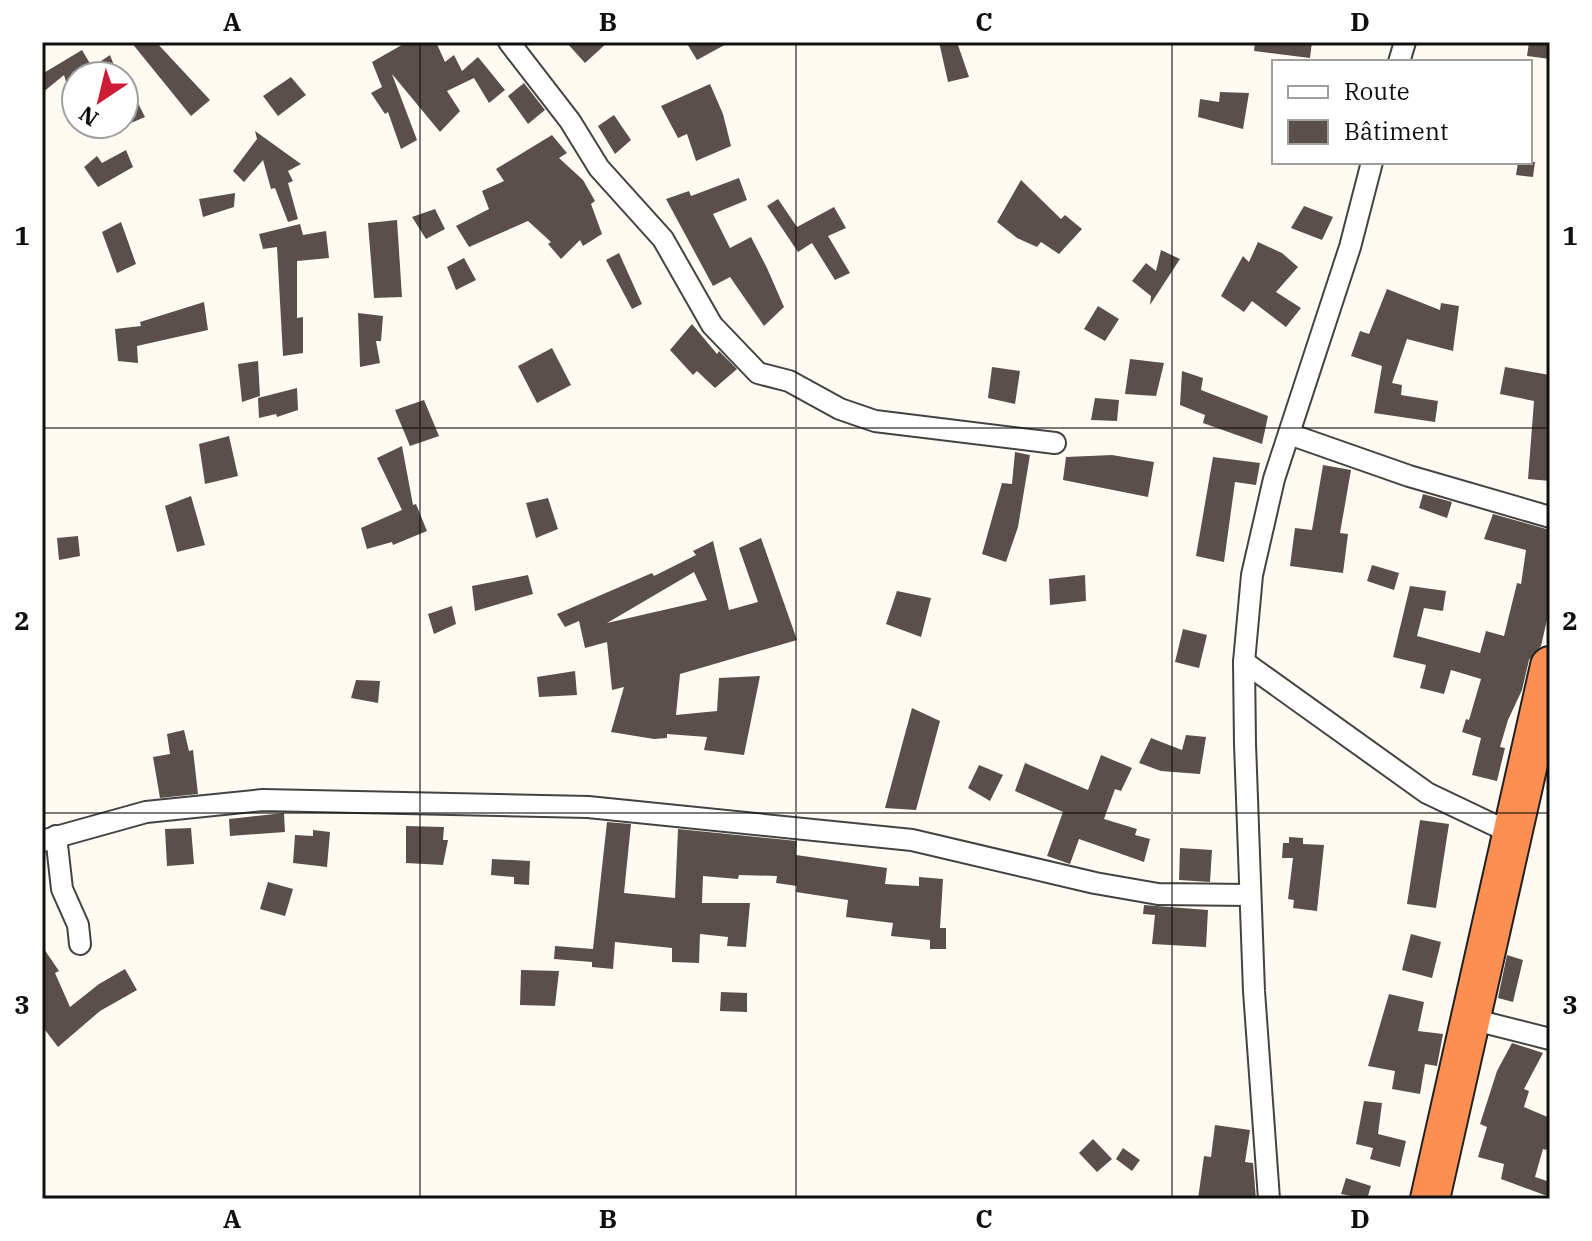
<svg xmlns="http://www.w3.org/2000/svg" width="1592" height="1241" viewBox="0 0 1592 1241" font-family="'IBM Plex Serif',serif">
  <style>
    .building { fill: #5a4f4b; fill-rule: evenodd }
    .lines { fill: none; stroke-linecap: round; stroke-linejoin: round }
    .street-casing { stroke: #434343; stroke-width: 24 }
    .highway-casing { stroke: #212121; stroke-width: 42 }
    .street { stroke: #fff; stroke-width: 20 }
    .highway { stroke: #fe8f52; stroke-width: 38 }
    .grid { fill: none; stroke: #101010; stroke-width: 2; stroke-opacity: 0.55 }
    .neatline { fill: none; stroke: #101010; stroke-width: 3 }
    .grid-label { font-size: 26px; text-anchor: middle; font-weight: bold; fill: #101010 }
  </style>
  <rect width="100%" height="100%" fill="#fffbf3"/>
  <!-- building -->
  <g class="building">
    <path d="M 131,42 L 156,42 L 210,100 L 191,116 Z"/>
    <path d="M 407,42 L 436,42 L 445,62 L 454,55 L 462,71 L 478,57 L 505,90 L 489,103 L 474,78 L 447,91 L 460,111 L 440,132 L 392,74 L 417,140 L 401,149 L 388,112 L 385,114 L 371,93 L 382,87 L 372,62 Z"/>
    <path d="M 566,42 L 608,42 L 585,63 Z"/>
    <path d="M 686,42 L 730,42 L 697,60 Z"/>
    <path d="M 939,42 L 957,42 L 969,77 L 948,82 Z"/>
    <path d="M 1255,42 L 1312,42 L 1310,58 L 1254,51 Z"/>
    <path d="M 1529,42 L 1550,42 L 1550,59 L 1527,56 Z"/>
    <path d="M 82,50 L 92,67 L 110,55 L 115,68 L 103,76 L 76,76 L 76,102 L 72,102 L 64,75 L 42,93 L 42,74 Z"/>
    <path d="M 291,77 L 306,95 L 278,116 L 263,96 Z"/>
    <path d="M 524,83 L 545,110 L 528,124 L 508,96 Z"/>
    <path d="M 710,84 L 723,114 L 731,146 L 696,161 L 687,134 L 678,138 L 661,106 Z"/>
    <path d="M 1220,92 L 1249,93 L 1243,129 L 1198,117 L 1200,99 L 1219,102 Z"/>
    <path d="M 133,93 L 145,117 L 124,126 L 124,99 Z"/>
    <path d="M 614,115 L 631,140 L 615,154 L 598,126 Z"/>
    <path d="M 255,131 L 301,164 L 288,171 L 293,181 L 288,183 L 298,219 L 288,222 L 275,188 L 271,189 L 263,160 L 244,182 L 233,171 L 257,139 Z"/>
    <path d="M 552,135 L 567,153 L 559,158 L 583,180 L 595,201 L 591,204 L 602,234 L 583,246 L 580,240 L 561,259 L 548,244 L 551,242 L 528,221 L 469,247 L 456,226 L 489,209 L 482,191 L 504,181 L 496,169 Z"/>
    <path d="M 126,150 L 133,167 L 98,187 L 84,167 L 97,156 L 102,163 Z"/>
    <path d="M 1518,162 L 1535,162 L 1533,177 L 1516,175 Z"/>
    <path d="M 739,178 L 747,200 L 713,214 L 730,248 L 751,237 L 767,268 L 784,307 L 764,326 L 730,277 L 713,286 L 666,199 L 689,191 L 691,196 Z"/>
    <path d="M 1021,180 L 1061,219 L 1065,215 L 1082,229 L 1059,254 L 1041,242 L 1037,247 L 1017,238 L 997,222 Z"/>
    <path d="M 235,193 L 234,207 L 203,217 L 199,199 Z"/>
    <path d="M 778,199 L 797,227 L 834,207 L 846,228 L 828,236 L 850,273 L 835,280 L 812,243 L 798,252 L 767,206 Z"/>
    <path d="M 1304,206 L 1333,217 L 1322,240 L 1291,228 Z"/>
    <path d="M 435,209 L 445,229 L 426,239 L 412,217 Z"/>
    <path d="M 397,220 L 402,297 L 374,298 L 368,223 Z"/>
    <path d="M 121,222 L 136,264 L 117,273 L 102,232 Z"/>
    <path d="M 300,224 L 303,235 L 326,231 L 329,258 L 297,261 L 297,318 L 303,317 L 303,353 L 283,356 L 277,247 L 263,249 L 259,234 Z"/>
    <path d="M 1258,242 L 1282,253 L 1298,267 L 1276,292 L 1301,308 L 1286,327 L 1252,301 L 1244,312 L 1221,296 L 1243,256 L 1249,262 Z"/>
    <path d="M 1161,250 L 1180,259 L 1150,305 L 1151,296 L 1132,281 L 1146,263 L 1156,271 Z"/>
    <path d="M 619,253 L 642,304 L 632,309 L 606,260 Z"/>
    <path d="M 464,258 L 476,280 L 456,290 L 447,267 Z"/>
    <path d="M 1387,289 L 1440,310 L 1441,303 L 1459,306 L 1453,351 L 1407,339 L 1392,383 L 1402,385 L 1401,395 L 1438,401 L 1435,422 L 1374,413 L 1382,366 L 1351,356 L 1360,331 L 1369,334 Z"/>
    <path d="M 204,302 L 208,330 L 137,346 L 138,363 L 118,361 L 115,329 L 141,326 L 140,322 Z"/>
    <path d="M 1098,306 L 1119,319 L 1105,341 L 1084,329 Z"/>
    <path d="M 358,313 L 383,316 L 381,341 L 376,341 L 380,363 L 360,367 Z"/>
    <path d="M 692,324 L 717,354 L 719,351 L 737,369 L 715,388 L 697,371 L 693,375 L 670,350 Z"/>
    <path d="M 552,348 L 571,385 L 537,403 L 518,366 Z"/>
    <path d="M 1130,359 L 1164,363 L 1156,396 L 1125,394 Z"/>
    <path d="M 258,361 L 260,396 L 242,402 L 238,364 Z"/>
    <path d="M 992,367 L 1020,371 L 1015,404 L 988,398 Z"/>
    <path d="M 1505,367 L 1550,375 L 1550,481 L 1528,479 L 1534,401 L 1500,394 Z"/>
    <path d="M 1182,371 L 1203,378 L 1201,390 L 1268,416 L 1262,444 L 1203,423 L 1205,415 L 1180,405 Z"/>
    <path d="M 297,388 L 298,410 L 277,417 L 276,414 L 259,418 L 258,398 Z"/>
    <path d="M 1095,398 L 1119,400 L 1117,421 L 1091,420 Z"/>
    <path d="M 424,400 L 439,436 L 410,446 L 395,410 Z"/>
    <path d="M 229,436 L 238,476 L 205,484 L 199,444 Z"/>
    <path d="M 402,446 L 413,505 L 416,504 L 427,531 L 393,545 L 392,542 L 367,549 L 361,528 L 402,510 L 377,458 Z"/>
    <path d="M 1015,452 L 1030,455 L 1018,527 L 1006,562 L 982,554 L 1002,483 L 1012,484 Z"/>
    <path d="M 1112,455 L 1154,462 L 1148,497 L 1063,480 L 1066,457 Z"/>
    <path d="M 1213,457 L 1260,463 L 1256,485 L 1235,482 L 1224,562 L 1196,556 Z"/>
    <path d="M 1323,465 L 1351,470 L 1340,533 L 1348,534 L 1343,573 L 1290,566 L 1295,528 L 1312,530 Z"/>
    <path d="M 1423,494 L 1452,502 L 1447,518 L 1419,508 Z"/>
    <path d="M 191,496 L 205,545 L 177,552 L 165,506 Z"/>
    <path d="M 548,498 L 558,529 L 536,538 L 526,503 Z"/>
    <path d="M 1493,514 L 1550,530 L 1550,607 L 1541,646 L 1529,660 L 1522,690 L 1508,720 L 1500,747 L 1505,748 L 1497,781 L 1472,775 L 1481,738 L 1462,732 L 1466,719 L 1469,720 L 1481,679 L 1451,670 L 1444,694 L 1420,688 L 1426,665 L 1393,657 L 1410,586 L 1446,591 L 1443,611 L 1424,608 L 1417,636 L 1480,653 L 1486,631 L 1504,636 L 1517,583 L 1521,584 L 1526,550 L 1484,539 Z"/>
    <path d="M 78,536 L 80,556 L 59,560 L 57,538 Z"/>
    <path d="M 761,538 L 797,640 L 680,674 L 676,715 L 717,711 L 719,678 L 760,676 L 744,755 L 704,750 L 707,737 L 667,734 L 667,738 L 654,739 L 611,732 L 624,687 L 612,690 L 607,642 L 585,648 L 579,621 L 565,627 L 557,614 L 652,573 L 654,576 L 696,555 L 693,551 L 713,541 L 729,610 L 758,602 L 739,548 ZM 694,572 L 707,600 L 607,623 Z"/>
    <path d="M 1372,565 L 1399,573 L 1394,590 L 1367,581 Z"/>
    <path d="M 528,575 L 533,594 L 475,611 L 472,586 Z"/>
    <path d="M 1085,575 L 1086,601 L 1050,605 L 1049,579 Z"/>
    <path d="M 897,591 L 931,598 L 921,637 L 886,624 Z"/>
    <path d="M 452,606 L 456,624 L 434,634 L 428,614 Z"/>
    <path d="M 1183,629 L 1207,635 L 1199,668 L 1175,662 Z"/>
    <path d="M 575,671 L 577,695 L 539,697 L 537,677 Z"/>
    <path d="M 356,680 L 380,681 L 378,703 L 351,698 Z"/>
    <path d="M 912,708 L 940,721 L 916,810 L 885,808 Z"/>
    <path d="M 184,730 L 189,751 L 193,750 L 198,794 L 160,798 L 153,757 L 170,754 L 167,734 Z"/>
    <path d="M 1186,735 L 1206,737 L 1200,774 L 1161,771 L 1139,763 L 1151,738 L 1182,750 Z"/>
    <path d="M 1101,755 L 1132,768 L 1121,791 L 1115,789 L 1104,819 L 1137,829 L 1135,835 L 1150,839 L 1144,862 L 1079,839 L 1070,864 L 1047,856 L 1063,812 L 1015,791 L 1025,763 L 1088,790 Z"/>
    <path d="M 979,765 L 1003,775 L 990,801 L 968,788 Z"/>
    <path d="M 284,813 L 285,832 L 230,836 L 229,819 Z"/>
    <path d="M 1420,820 L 1449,824 L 1436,908 L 1407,904 Z"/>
    <path d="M 607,822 L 631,824 L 624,893 L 675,898 L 678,829 L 797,841 L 796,855 L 887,868 L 885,884 L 919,886 L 919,877 L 943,879 L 940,928 L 946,928 L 946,949 L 930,949 L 930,940 L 891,936 L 893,923 L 846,917 L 848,900 L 796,892 L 797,886 L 776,883 L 777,876 L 739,875 L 738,879 L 703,876 L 702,903 L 750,903 L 746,947 L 727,946 L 728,937 L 700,934 L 699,963 L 672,962 L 672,948 L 615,942 L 613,969 L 592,967 L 592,962 L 554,959 L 555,946 L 593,949 Z"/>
    <path d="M 406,826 L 444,827 L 443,840 L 448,840 L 443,865 L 406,863 Z"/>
    <path d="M 191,828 L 194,864 L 167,866 L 165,829 Z"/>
    <path d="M 313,830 L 330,832 L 327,867 L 293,863 L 295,835 L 313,836 Z"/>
    <path d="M 1289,837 L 1303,838 L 1303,844 L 1324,845 L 1317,911 L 1293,908 L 1294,900 L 1288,899 L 1293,858 L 1282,858 L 1283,843 L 1289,843 Z"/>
    <path d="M 1180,848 L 1212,850 L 1210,882 L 1179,880 Z"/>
    <path d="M 492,859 L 530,861 L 529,885 L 514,884 L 514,877 L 491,875 Z"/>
    <path d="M 268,882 L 293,889 L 285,916 L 260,909 Z"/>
    <path d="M 1144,905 L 1208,910 L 1206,947 L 1152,944 L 1155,915 L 1143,914 Z"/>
    <path d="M 1411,934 L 1441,942 L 1432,978 L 1402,970 Z"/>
    <path d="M 42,946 L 59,971 L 55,973 L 70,1007 L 99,984 L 125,969 L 137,990 L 100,1011 L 58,1047 L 42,1026 Z"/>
    <path d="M 1507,955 L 1523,960 L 1513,1002 L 1498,998 Z"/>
    <path d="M 521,970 L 559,971 L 555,1006 L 520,1005 Z"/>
    <path d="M 721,992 L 747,993 L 747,1012 L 720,1011 Z"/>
    <path d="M 1389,994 L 1424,1002 L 1418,1031 L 1443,1034 L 1437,1066 L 1425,1064 L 1420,1094 L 1392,1089 L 1395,1071 L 1368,1066 Z"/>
    <path d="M 1512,1043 L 1543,1053 L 1524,1089 L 1529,1091 L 1524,1107 L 1550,1118 L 1550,1141 L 1546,1150 L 1543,1149 L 1535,1177 L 1550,1182 L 1550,1197 L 1501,1179 L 1504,1164 L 1478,1157 L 1487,1127 L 1480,1124 L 1497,1071 Z"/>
    <path d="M 1364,1101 L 1382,1103 L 1378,1134 L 1406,1141 L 1400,1167 L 1370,1159 L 1373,1148 L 1356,1144 Z"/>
    <path d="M 1215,1125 L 1250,1130 L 1245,1162 L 1253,1163 L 1256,1199 L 1198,1199 L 1204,1156 L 1211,1157 Z"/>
    <path d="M 1093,1139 L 1112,1159 L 1097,1172 L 1079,1153 Z"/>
    <path d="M 1123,1148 L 1140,1160 L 1132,1171 L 1116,1159 Z"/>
    <path d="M 1346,1178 L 1371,1186 L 1367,1199 L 1341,1194 Z"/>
  </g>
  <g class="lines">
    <defs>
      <g id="street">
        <path d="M 509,42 L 570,121 L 599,168 L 663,239 L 712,325 L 758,373 L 789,381 L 840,409 L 875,421 L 1055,443"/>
        <path d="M 1399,62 L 1405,42"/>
        <path d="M 1292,435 L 1409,476 L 1550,517"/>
        <path d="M 1244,662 L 1427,793 L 1513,834"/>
        <path d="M 56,836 L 62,889 L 78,925 L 80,944"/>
        <path d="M 42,841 L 146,812 L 263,800 L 588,807 L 912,840 L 1095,883 L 1158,894 L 1250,895"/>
        <path d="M 1471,1019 L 1550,1039"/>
        <path d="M 1269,1199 L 1254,991 L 1245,744 L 1244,662 L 1252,575 L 1274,479 L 1350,247 L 1372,162"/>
      </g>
      <path id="highway" d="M 1430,1199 L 1550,666"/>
    </defs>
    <!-- street casing -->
    <use href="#street" class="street-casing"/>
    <!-- highway casing -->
    <use href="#highway" class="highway-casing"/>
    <!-- street -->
    <use href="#street" class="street"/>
    <!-- highway -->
    <use href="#highway" class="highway"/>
  </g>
  <!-- grid -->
  <path class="grid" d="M 420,42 L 420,1199M 796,42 L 796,1199M 1172,42 L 1172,1199M 42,428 L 1550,428M 42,813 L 1550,813"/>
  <!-- border -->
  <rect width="1592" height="1241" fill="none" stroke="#ffffff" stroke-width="88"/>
  <!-- legend -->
  <rect x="1272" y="60" width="260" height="104" fill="#ffffff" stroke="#9f9f9f" stroke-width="2"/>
  <rect x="1288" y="86" width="40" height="12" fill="#ffffff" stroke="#9f9f9f" stroke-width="2"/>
  <text x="1344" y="100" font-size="24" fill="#101010">Route</text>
  <rect x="1288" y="120" width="40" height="24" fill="#5a4f4b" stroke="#9f9f9f" stroke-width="2"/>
  <text x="1344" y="140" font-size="24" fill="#101010">Bâtiment</text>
  <!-- north arrow -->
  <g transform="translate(100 100) rotate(215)"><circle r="38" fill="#ffffff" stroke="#9f9f9f" stroke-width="2"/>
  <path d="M0-6L14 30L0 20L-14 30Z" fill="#cc1c36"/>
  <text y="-12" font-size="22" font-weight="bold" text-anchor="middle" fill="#101010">N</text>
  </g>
  <rect x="44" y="44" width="1504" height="1153" class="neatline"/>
  <g class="grid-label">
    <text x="232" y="31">A</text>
    <text x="608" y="31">B</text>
    <text x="984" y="31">C</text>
    <text x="1360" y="31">D</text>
    <text x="22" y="245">1</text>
    <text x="1570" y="245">1</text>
    <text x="22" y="630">2</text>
    <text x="1570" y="630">2</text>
    <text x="22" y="1014">3</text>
    <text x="1570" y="1014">3</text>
    <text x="232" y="1228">A</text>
    <text x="608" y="1228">B</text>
    <text x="984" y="1228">C</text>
    <text x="1360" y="1228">D</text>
  </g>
</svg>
